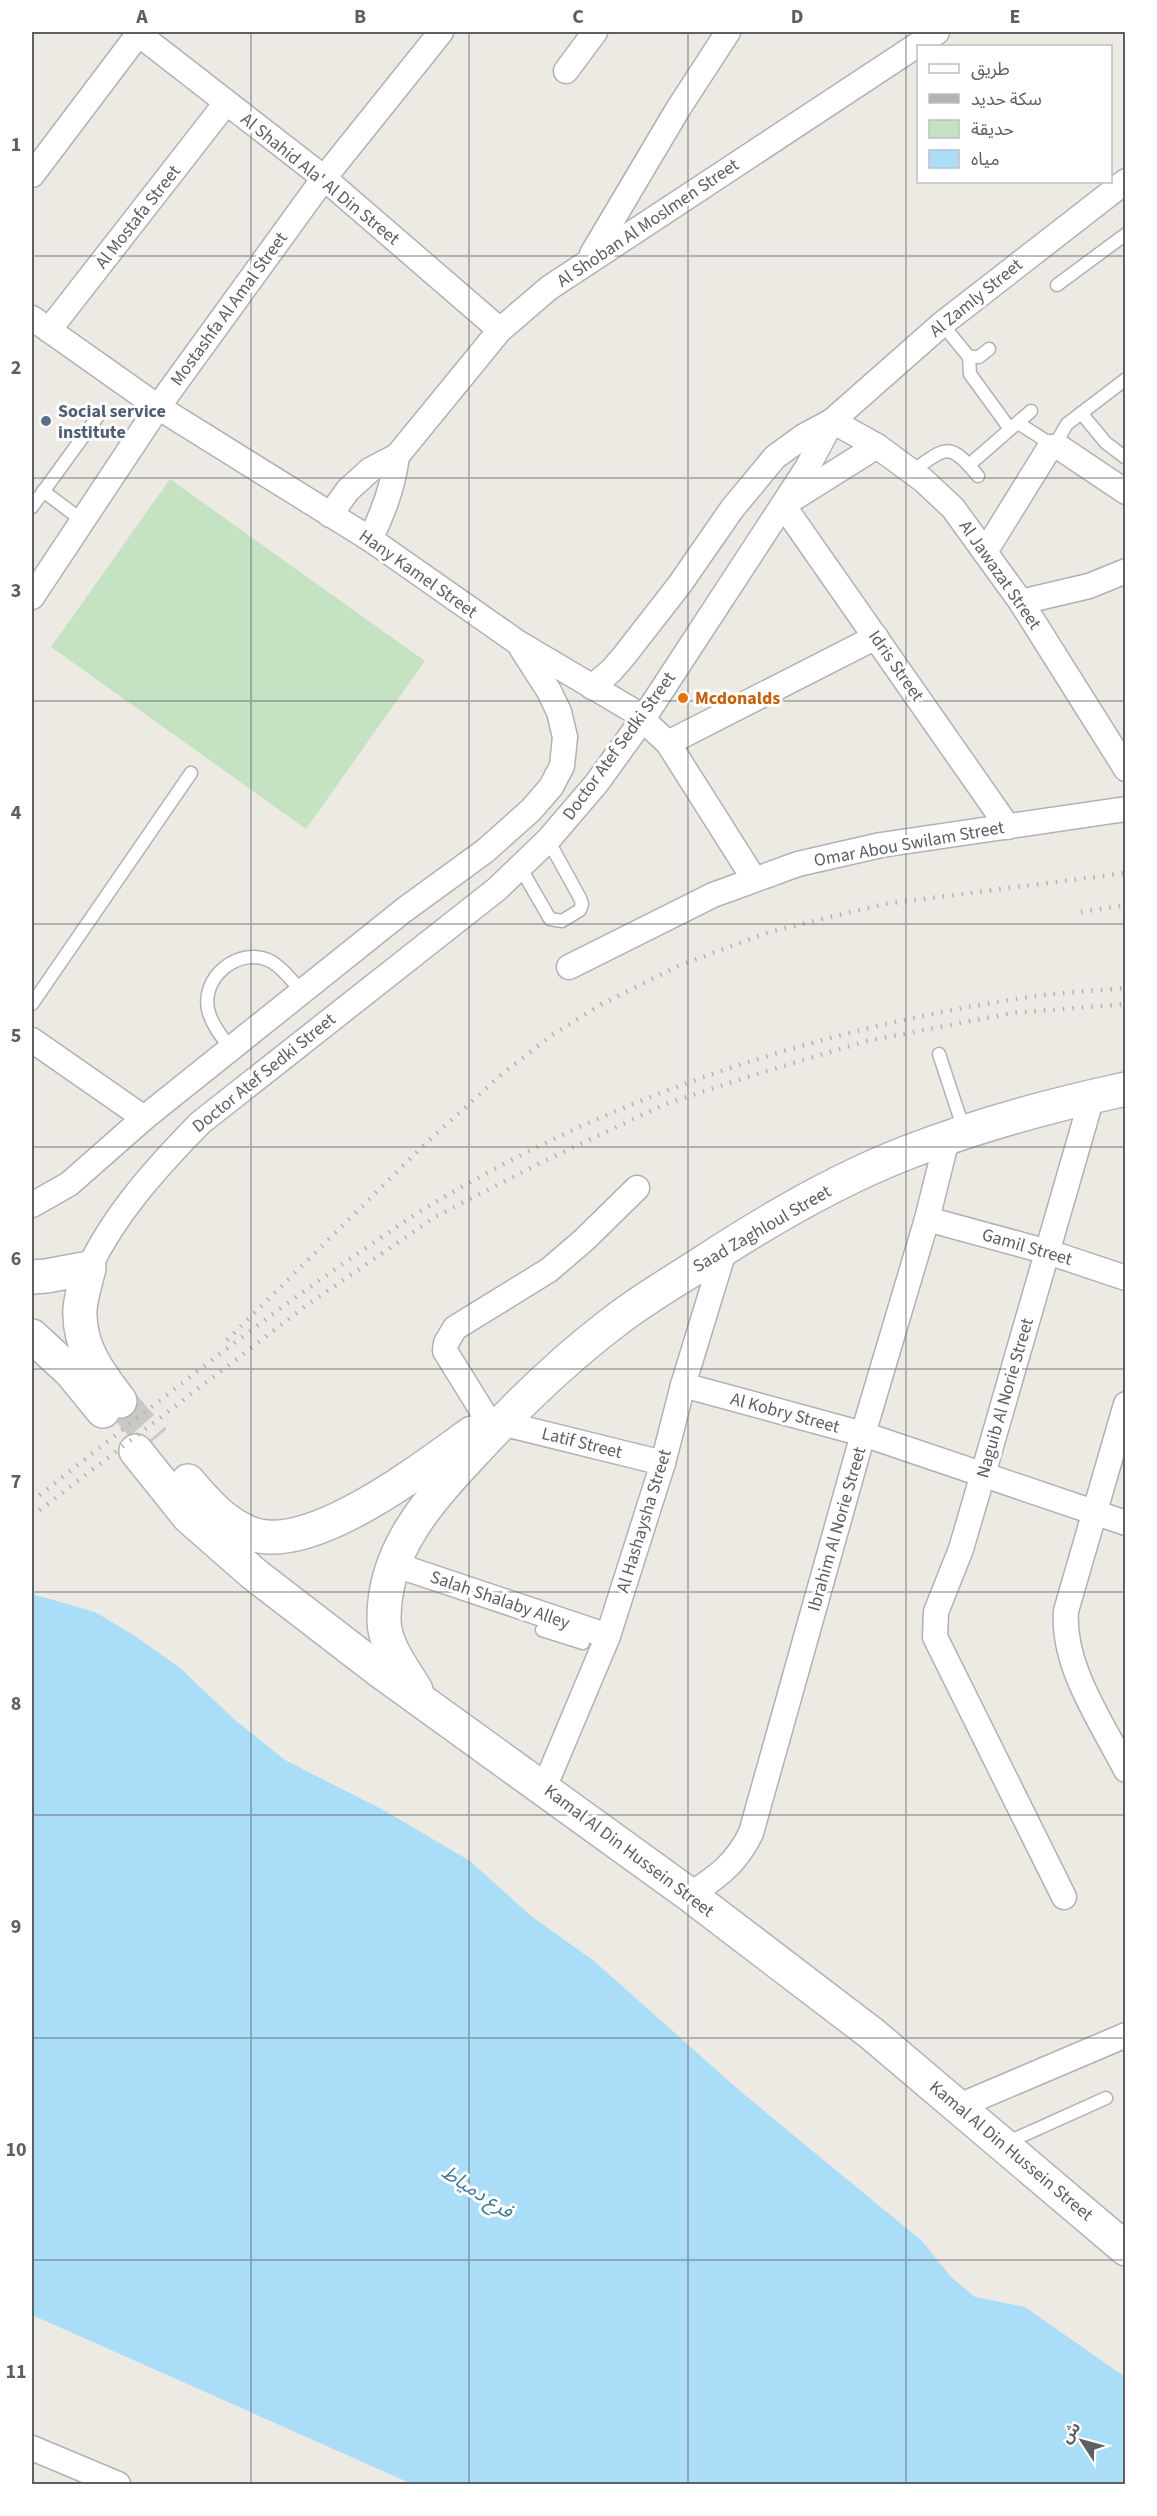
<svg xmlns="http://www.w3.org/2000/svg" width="1157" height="2516" viewBox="0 0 1157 2516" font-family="'Source Sans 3','Noto Sans Arabic',sans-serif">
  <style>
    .green { fill: #c5e3c2 }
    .water { fill: #a9ddf8 }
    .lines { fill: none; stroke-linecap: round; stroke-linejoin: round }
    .secondary-tunnel { stroke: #c9c8c4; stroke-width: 33; stroke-dasharray: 33 16; stroke-linecap: butt }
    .lane-casing { stroke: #afb2b5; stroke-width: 15 }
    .street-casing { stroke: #afb2b5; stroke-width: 27 }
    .secondary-casing { stroke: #b0b4b8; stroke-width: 36 }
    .lane { stroke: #fff; stroke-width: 12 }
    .street { stroke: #fff; stroke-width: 24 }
    .secondary { stroke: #fff; stroke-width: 33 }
    .rail { stroke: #b2b3b3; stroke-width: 4.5; stroke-dasharray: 1.5 8; stroke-linecap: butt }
    .grid { fill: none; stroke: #5c6063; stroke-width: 1.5; stroke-opacity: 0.55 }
    .service-dot { fill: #5c6f8a; stroke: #fff; stroke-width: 2 }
    .food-dot { fill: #e8710a; stroke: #fff; stroke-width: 2 }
    .labels { text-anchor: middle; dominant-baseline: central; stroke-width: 6; stroke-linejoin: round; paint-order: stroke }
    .street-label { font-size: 18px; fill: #5c6063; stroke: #fff }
    .service-label { font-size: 18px; font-weight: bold; fill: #4e5e75; stroke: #fff; text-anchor: start }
    .food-label { font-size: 18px; font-weight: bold; fill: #c56008; stroke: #fff; text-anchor: start }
    .water-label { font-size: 20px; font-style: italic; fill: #457aa0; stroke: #fff }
    .neatline { fill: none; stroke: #5c6063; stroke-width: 2 }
    .grid-label { font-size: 20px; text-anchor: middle; font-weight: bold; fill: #5c6063 }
  </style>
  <rect width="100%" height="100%" fill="#edeae4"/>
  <!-- green -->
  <path class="green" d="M 170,479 L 425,661 L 306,829 L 51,647 Z"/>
  <!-- water -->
  <path class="water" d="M 32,1594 L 95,1612 L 135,1636 L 180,1668 L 235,1720 L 285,1760 L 385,1811 L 470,1861 L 531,1916 L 594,1961 L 740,2091 L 923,2242 L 950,2276 L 975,2297 L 1025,2307 L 1125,2377 L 1125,2484 L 412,2484 L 32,2315 Z"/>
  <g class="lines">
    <!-- secondary-tunnel -->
    <path class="secondary-tunnel" d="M 120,1401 L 154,1440"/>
    <defs>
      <g id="lane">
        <path d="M 1057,285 L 1126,234"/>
        <path d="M 942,324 L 969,357 L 979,357 L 989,349"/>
        <path d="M 969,357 L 970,374 L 1010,429"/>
        <path d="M 1081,413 L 1106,443 L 1126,458"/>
        <path d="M 1018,423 L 1054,446 L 1067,424 L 1126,379"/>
        <path d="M 969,465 L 1031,411"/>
        <path d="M 912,471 C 946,448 949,440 978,476"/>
        <path d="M 43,491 L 83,521"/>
        <path d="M 32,507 L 101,412"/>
        <path d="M 520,867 L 550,919 L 562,921 L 580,910 L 582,904 L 580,898 L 548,840"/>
        <path d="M 32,1004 L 191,773"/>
        <path d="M 231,1049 C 223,1038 213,1027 209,1013 C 198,978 240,944 272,962 C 284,969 293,982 302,992"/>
        <path d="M 939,1054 L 964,1130"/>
        <path d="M 542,1630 L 583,1643"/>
        <path d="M 1006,2143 L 1106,2098"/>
      </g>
      <g id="street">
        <path d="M 136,32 L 324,178 L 500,330"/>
        <path d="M 566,71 L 595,32"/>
        <path d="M 32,175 L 140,32"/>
        <path d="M 592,254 L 678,109 L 728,32"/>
        <path d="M 32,318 L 158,407 L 370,539 L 517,642 L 632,710 L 668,743 L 754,879"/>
        <path d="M 49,330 L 226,103"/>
        <path d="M 832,421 L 877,446 L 923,480 L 953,508 L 1021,602 L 1126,769"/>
        <path d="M 877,446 L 783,505 L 1008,827"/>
        <path d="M 330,515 L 348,490 L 370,470 L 397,456 L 500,330 L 549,288 L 937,32"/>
        <path d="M 370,539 C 384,512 393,487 397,456"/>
        <path d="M 985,552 L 1050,447 L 1059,447 L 1126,492"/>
        <path d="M 32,597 L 158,407 L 324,178 L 441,32"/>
        <path d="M 1021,602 L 1089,586 L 1126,571"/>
        <path d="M 592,687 L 611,671 L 624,656 L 680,584 L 732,509 L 775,457 L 804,436 L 832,421 L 942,324 L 1126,181"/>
        <path d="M 668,743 L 876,637"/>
        <path d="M 569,967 L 713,895 L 798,864 L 881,845 L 1126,809"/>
        <path d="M 32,1040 L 144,1118"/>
        <path d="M 32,1205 L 69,1184 L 144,1118 L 404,910 L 485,851 L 531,810 L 551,787 L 562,766 L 565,737 L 559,712 L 549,691 L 522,649"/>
        <path d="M 927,1219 L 1048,1252 L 1126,1278"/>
        <path d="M 89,1268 C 115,1213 158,1166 200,1123 L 497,889 L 548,840 L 596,784 L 643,719 L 807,468 L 832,421"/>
        <path d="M 683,1385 L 863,1434 L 1126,1523"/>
        <path d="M 1126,1404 L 1066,1611 C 1062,1666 1101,1721 1126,1770"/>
        <path d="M 489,1422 L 445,1351 L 446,1343 L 455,1328 L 549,1270 L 584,1240 L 637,1188"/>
        <path d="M 501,1423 L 663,1463"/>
        <path d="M 393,1564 L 608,1636"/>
        <path d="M 544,1788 L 608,1636 L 663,1463 L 683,1385 L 725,1248"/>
        <path d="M 690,1895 C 718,1876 736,1864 751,1833 L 863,1434 L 927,1219 L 947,1139"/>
        <path d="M 1064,1897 L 935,1637 L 936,1612 L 961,1549 L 983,1474 L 1092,1097"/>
        <path d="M 959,2106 L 1126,2035"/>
        <path d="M 32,2448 L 118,2484"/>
      </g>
      <g id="secondary">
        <path d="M 32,1277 L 46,1276 L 89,1268 C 86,1281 81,1296 80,1309 C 78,1346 99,1374 120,1401"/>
        <path d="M 32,1336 L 71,1372 L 103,1411"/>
        <path d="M 136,1451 L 189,1517 L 254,1574 L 380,1671 L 690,1895 L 871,2033 L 1126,2249"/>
        <path d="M 188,1481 C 205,1501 222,1521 247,1532 C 306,1560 424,1467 472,1433"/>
        <path d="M 416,1690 C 404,1670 384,1645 384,1620 C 383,1548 432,1497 478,1448 C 520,1402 565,1359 615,1321 C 642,1300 673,1282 701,1264 C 766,1221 834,1181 906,1153 C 978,1125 1051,1105 1126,1089"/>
      </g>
    </defs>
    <!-- lane casing -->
    <use href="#lane" class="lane-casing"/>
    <!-- street casing -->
    <use href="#street" class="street-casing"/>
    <!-- secondary casing -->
    <use href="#secondary" class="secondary-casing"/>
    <!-- lane -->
    <use href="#lane" class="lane"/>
    <!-- street -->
    <use href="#street" class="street"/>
    <!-- secondary -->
    <use href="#secondary" class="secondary"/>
    <!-- rail -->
    <g class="rail">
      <path d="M 1081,912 L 1126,905"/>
      <path d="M 227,1340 L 423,1146 L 502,1074 L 552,1035 L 602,1004 L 678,966 L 769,932 L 884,904 L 1126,873"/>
      <path d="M 32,1501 C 139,1417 245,1331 357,1254 C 381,1238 404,1221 429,1206 C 609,1098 807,1032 1015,999 C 1051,993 1089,991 1126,988"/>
      <path d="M 32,1516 L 307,1305 L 435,1217 L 538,1164 L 665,1104 L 760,1073 L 867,1041 L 1012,1013 L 1126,1004"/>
    </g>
  </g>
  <!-- grid -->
  <path class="grid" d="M 251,32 L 251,2484M 469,32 L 469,2484M 688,32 L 688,2484M 906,32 L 906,2484M 32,256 L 1126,256M 32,478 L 1126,478M 32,701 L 1126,701M 32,924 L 1126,924M 32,1147 L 1126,1147M 32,1369 L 1126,1369M 32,1592 L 1126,1592M 32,1815 L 1126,1815M 32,2038 L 1126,2038M 32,2260 L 1126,2260"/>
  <!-- markers -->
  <circle class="service-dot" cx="46" cy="421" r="6"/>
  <circle class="food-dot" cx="683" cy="698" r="6"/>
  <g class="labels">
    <!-- street labels -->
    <g class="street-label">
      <text transform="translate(320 179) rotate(39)">Al Shahid Ala' Al Din Street</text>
      <text transform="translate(138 217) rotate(-52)">Al Mostafa Street</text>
      <text transform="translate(648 223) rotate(-34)">Al Shoban Al Moslmen Street</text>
      <text transform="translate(976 298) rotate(-39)">Al Zamly Street</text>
      <text transform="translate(229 309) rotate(-54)">Mostashfa Al Amal Street</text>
      <text transform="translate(418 574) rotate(35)">Hany Kamel Street</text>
      <text transform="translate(1000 575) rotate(55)">Al Jawazat Street</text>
      <text transform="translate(896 666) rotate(55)">Idris Street</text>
      <text transform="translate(619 746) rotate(-54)">Doctor Atef Sedki Street</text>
      <text transform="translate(909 844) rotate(-10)">Omar Abou Swilam Street</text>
      <text transform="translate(264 1073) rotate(-39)">Doctor Atef Sedki Street</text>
      <text transform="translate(762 1229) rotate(-30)">Saad Zaghloul Street</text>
      <text transform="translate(1027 1247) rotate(16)">Gamil Street</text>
      <text transform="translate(1005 1398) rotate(-74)">Naguib Al Norie Street</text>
      <text transform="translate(785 1413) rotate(15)">Al Kobry Street</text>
      <text transform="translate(582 1443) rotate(14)">Latif Street</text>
      <text transform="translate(644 1521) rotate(-73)">Al Hashaysha Street</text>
      <text transform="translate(837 1529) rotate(-74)">Ibrahim Al Norie Street</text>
      <text transform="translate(500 1600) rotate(19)">Salah Shalaby Alley</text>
      <text transform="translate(629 1851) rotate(37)">Kamal Al Din Hussein Street</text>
      <text transform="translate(1011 2151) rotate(40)">Kamal Al Din Hussein Street</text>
    </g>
    <!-- service labels -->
    <g class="service-label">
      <text x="58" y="411">Social service<tspan x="58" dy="21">institute</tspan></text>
    </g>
    <!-- food labels -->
    <g class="food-label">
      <text x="695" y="698">Mcdonalds</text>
    </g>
    <!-- water labels -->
    <g class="water-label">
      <text transform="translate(477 2192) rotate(33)">فرع دمياط</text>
    </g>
  </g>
  <!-- border -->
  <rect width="1157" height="2516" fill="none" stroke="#ffffff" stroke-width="66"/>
  <!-- legend -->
  <rect x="917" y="45" width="195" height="138" fill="#ffffff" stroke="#bebfc1" stroke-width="1.5"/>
  <rect x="929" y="64" width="30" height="9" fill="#ffffff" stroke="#bebfc1" stroke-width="1.5"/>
  <text x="971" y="75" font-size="18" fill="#5c6063">طريق</text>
  <rect x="929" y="94" width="30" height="9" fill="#b2b3b3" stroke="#bebfc1" stroke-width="1.5"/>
  <text x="971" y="105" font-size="18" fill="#5c6063">سكة حديد</text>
  <rect x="929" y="120" width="30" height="18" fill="#c5e3c2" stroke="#bebfc1" stroke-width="1.5"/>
  <text x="971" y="135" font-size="18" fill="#5c6063">حديقة</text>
  <rect x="929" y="150" width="30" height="18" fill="#a9ddf8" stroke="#bebfc1" stroke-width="1.5"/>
  <text x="971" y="165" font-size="18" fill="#5c6063">مياه</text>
  <!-- north arrow -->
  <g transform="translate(1082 2441) rotate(306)" stroke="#ffffff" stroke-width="4.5" paint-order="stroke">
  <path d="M0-4.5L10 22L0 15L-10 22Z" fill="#5c6063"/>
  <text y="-9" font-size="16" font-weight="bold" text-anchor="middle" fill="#5c6063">ش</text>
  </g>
  <rect x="33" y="33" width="1091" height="2450" class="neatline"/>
  <g class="grid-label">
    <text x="142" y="23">A</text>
    <text x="360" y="23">B</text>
    <text x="578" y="23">C</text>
    <text x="797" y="23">D</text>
    <text x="1015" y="23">E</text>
    <text x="16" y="151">1</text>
    <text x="16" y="374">2</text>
    <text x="16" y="597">3</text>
    <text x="16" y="819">4</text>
    <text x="16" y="1042">5</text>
    <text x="16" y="1265">6</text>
    <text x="16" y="1488">7</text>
    <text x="16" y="1710">8</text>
    <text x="16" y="1933">9</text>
    <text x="16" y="2156">10</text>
    <text x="16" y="2378">11</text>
  </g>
</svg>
